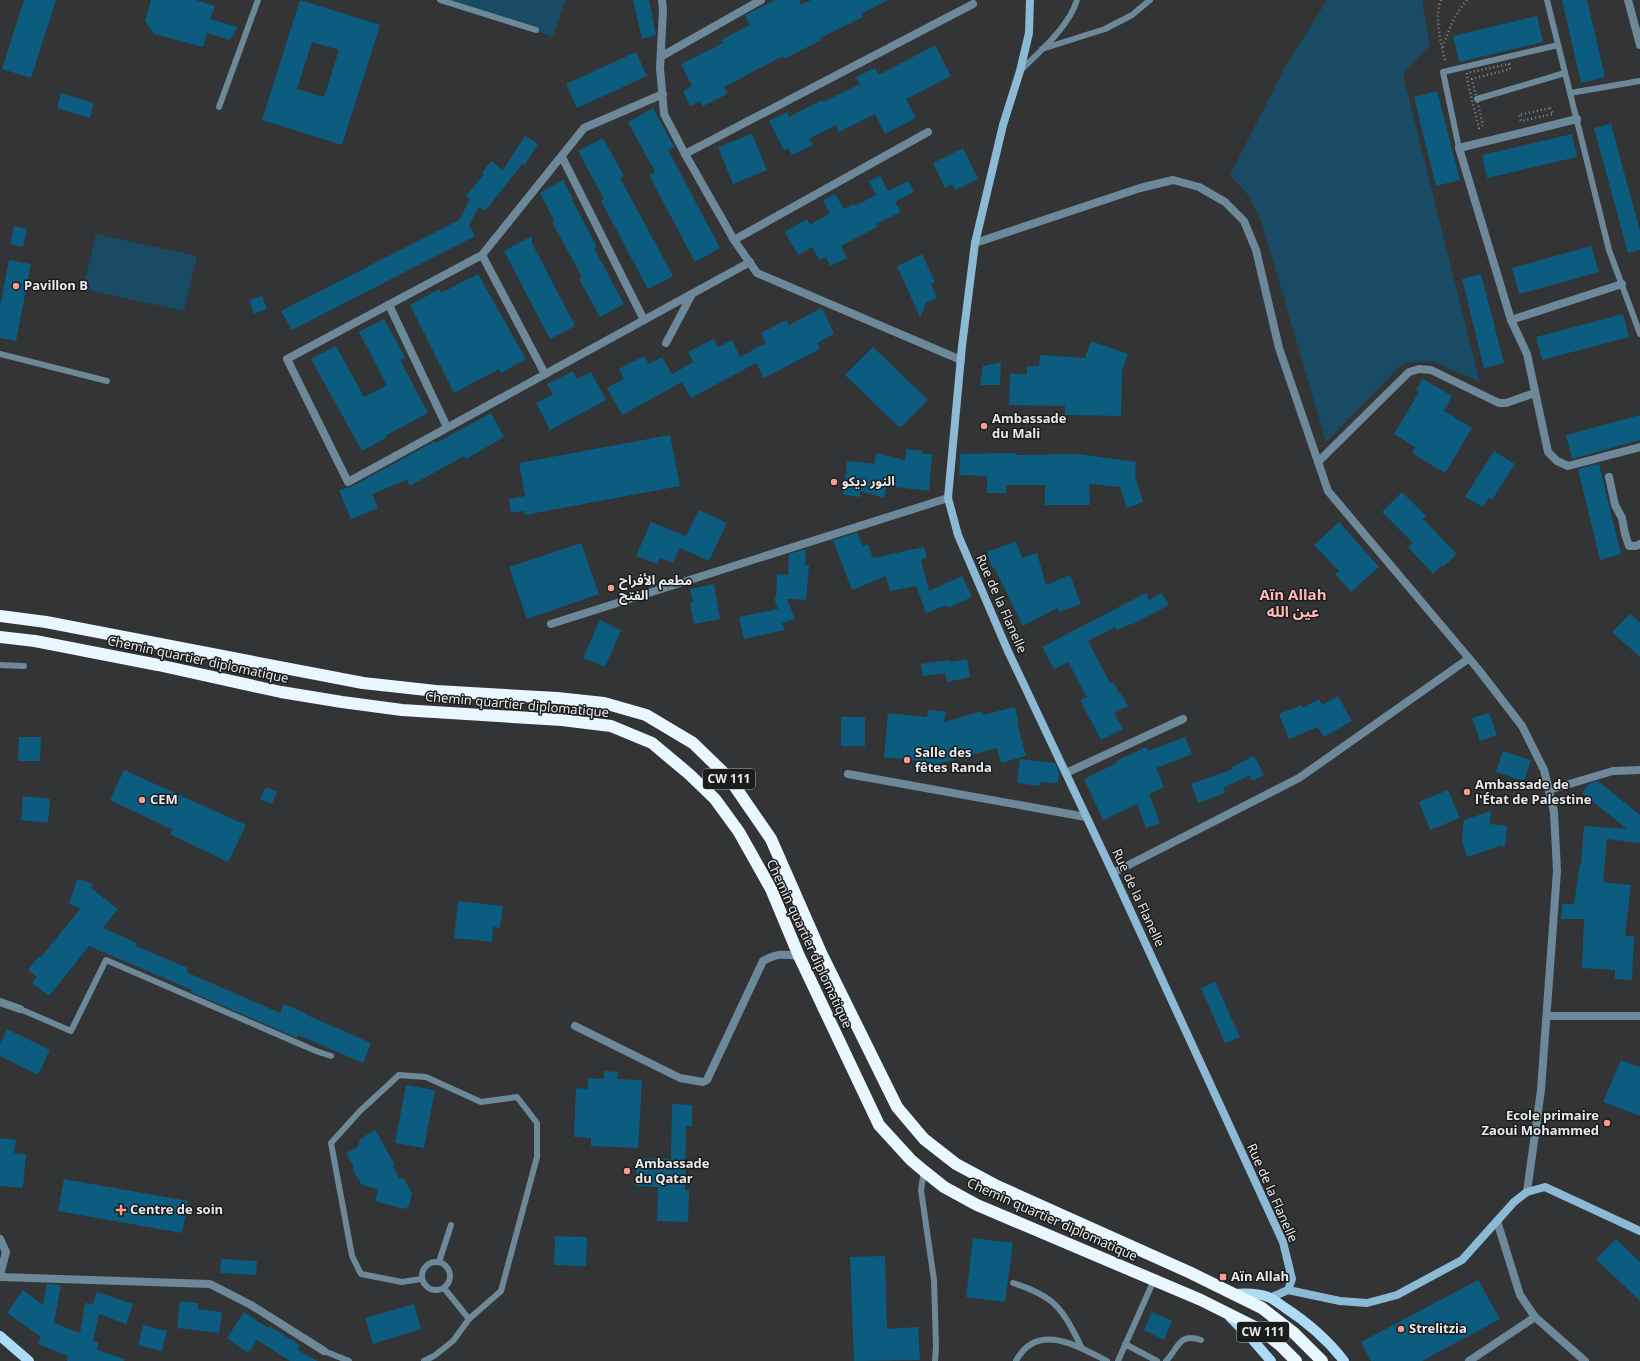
<svg xmlns="http://www.w3.org/2000/svg" width="1640" height="1361" viewBox="0 0 1640 1361" font-family="Georgia,'Noto Sans Arabic',serif">
  <style>
    .green { fill: #194b64 }
    .building { fill: #0b5c7f; fill-rule: evenodd }
    .lines { fill: none; stroke-linecap: round; stroke-linejoin: round }
    .path { stroke: #86888a; stroke-width: 2.5; stroke-dasharray: 1 3; stroke-linecap: butt }
    .lane { stroke: #6d8999; stroke-width: 6 }
    .street { stroke: #6d8999; stroke-width: 8 }
    .secondary { stroke: #8cb9d3; stroke-width: 8 }
    .primary { stroke: #aedcf7; stroke-width: 10 }
    .highway { stroke: #e9f7ff; stroke-width: 12 }
    .poi-dot { fill: #f59c95; stroke: #1b1c1c; stroke-width: 1.5 }
    .labels { text-anchor: middle; dominant-baseline: central; stroke-width: 3; stroke-linejoin: round; paint-order: stroke }
    .shield { fill: #1b1c1c; stroke: #aaacac; stroke-width: 1 }
    .shield-label { font-size: 12px; font-weight: bold; fill: #e7e9ea }
    .poi-label { font-size: 13px; font-weight: bold; fill: #e7e9ea; stroke: #1b1c1c; text-anchor: start }
    .street-label { font-size: 13px; fill: #e7e9ea; stroke: #1b1c1c }
    .quarter-label { font-size: 15px; font-weight: bold; fill: #ffbab5; stroke: #1b1c1c }
  </style>
  <rect width="100%" height="100%" fill="#323436"/>
  <!-- green -->
  <g class="green">
    <path d="M 439,0 L 565,0 L 553,37 Z"/>
    <path d="M 1327,0 L 1422,0 L 1430,45 L 1403,74 L 1480,382 L 1432,361 L 1403,363 L 1326,442 L 1261,220 L 1249,196 L 1230,175 L 1285,67 Z"/>
    <path d="M 96,234 L 197,256 L 184,311 L 83,289 Z"/>
  </g>
  <!-- building -->
  <g class="building">
    <path d="M 24,0 L 56,0 L 31,78 L 2,69 Z"/>
    <path d="M 151,0 L 196,0 L 215,6 L 210,19 L 238,27 L 230,40 L 207,33 L 203,47 L 154,34 L 145,21 Z"/>
    <path d="M 300,0 L 380,25 L 342,145 L 262,120 ZM 312,42 L 339,50 L 324,97 L 297,89 Z"/>
    <path d="M 633,0 L 649,0 L 656,35 L 642,39 Z"/>
    <path d="M 775,0 L 799,0 L 801,5 L 811,0 L 888,0 L 861,14 L 863,17 L 820,38 L 821,40 L 784,59 L 783,56 L 724,87 L 727,94 L 703,106 L 700,101 L 690,106 L 683,91 L 692,86 L 681,64 L 723,43 L 721,40 L 750,25 L 745,15 Z"/>
    <path d="M 1562,0 L 1587,0 L 1605,77 L 1581,83 Z"/>
    <path d="M 1537,16 L 1543,42 L 1459,62 L 1453,36 Z"/>
    <path d="M 935,45 L 951,76 L 906,99 L 916,118 L 885,134 L 875,114 L 839,132 L 836,125 L 809,139 L 813,145 L 792,155 L 788,148 L 784,150 L 769,121 L 787,112 L 789,117 L 822,100 L 823,102 L 860,84 L 856,77 L 875,68 L 879,75 Z"/>
    <path d="M 636,52 L 647,76 L 577,108 L 566,84 Z"/>
    <path d="M 1437,91 L 1460,180 L 1436,186 L 1414,97 Z"/>
    <path d="M 61,93 L 94,103 L 90,118 L 57,108 Z"/>
    <path d="M 653,108 L 674,147 L 668,150 L 720,248 L 695,262 L 649,175 L 655,172 L 628,122 Z"/>
    <path d="M 1611,124 L 1640,231 L 1640,250 L 1628,253 L 1594,128 Z"/>
    <path d="M 752,134 L 767,170 L 733,184 L 718,147 Z"/>
    <path d="M 1572,134 L 1577,157 L 1487,178 L 1482,155 Z"/>
    <path d="M 525,136 L 538,144 L 524,166 L 522,164 L 485,211 L 479,207 L 469,225 L 475,236 L 292,330 L 281,311 L 459,220 L 470,199 L 466,196 L 484,174 L 482,173 L 491,161 L 503,170 Z"/>
    <path d="M 603,138 L 624,176 L 620,178 L 673,276 L 648,289 L 601,201 L 604,199 L 578,151 Z"/>
    <path d="M 963,148 L 978,179 L 955,190 L 952,184 L 945,188 L 933,163 Z"/>
    <path d="M 880,176 L 888,191 L 908,181 L 914,192 L 895,202 L 901,212 L 876,224 L 877,227 L 841,246 L 847,258 L 830,266 L 826,257 L 819,260 L 812,247 L 798,255 L 785,232 L 807,219 L 810,225 L 830,213 L 823,200 L 835,194 L 844,209 L 854,204 L 855,206 L 876,195 L 869,181 Z"/>
    <path d="M 563,180 L 573,199 L 572,200 L 597,247 L 594,248 L 624,304 L 600,317 L 579,279 L 582,277 L 552,222 L 554,220 L 540,193 Z"/>
    <path d="M 14,226 L 27,229 L 23,247 L 10,244 Z"/>
    <path d="M 532,236 L 532,243 L 575,326 L 550,339 L 504,251 Z"/>
    <path d="M 1591,246 L 1599,272 L 1519,294 L 1512,268 Z"/>
    <path d="M 922,254 L 935,282 L 931,284 L 937,298 L 926,303 L 920,317 L 897,266 Z"/>
    <path d="M 9,260 L 31,264 L 16,341 L 0,338 L 0,307 Z"/>
    <path d="M 478,274 L 526,359 L 501,373 L 499,369 L 454,393 L 410,305 L 439,289 L 441,293 Z"/>
    <path d="M 1481,274 L 1504,363 L 1484,368 L 1462,279 Z"/>
    <path d="M 262,296 L 267,309 L 254,314 L 249,300 Z"/>
    <path d="M 822,308 L 834,334 L 817,343 L 820,349 L 764,378 L 756,363 L 691,398 L 682,382 L 622,415 L 607,388 L 624,379 L 619,369 L 644,356 L 649,364 L 662,357 L 672,374 L 693,362 L 688,352 L 713,339 L 718,347 L 732,340 L 740,357 L 766,343 L 761,333 L 786,320 L 789,325 Z"/>
    <path d="M 1623,314 L 1629,337 L 1542,360 L 1536,337 Z"/>
    <path d="M 384,319 L 405,358 L 400,360 L 428,413 L 385,436 L 386,438 L 362,451 L 311,359 L 336,346 L 364,397 L 387,385 L 359,332 Z"/>
    <path d="M 1091,341 L 1128,354 L 1122,371 L 1121,416 L 1065,415 L 1065,406 L 1009,405 L 1010,374 L 1027,374 L 1027,366 L 1039,366 L 1040,355 L 1085,358 Z"/>
    <path d="M 873,347 L 928,400 L 902,426 L 898,426 L 845,375 Z"/>
    <path d="M 1001,362 L 1000,385 L 980,385 L 983,366 Z"/>
    <path d="M 573,371 L 577,379 L 591,372 L 606,400 L 550,430 L 536,403 L 553,394 L 547,384 Z"/>
    <path d="M 1423,379 L 1452,396 L 1444,411 L 1472,428 L 1445,473 L 1412,453 L 1415,447 L 1394,434 L 1419,392 L 1416,390 Z"/>
    <path d="M 491,413 L 504,437 L 466,459 L 464,456 L 410,486 L 407,480 L 372,494 L 378,508 L 351,519 L 339,490 L 351,487 L 435,441 L 436,443 Z"/>
    <path d="M 1640,415 L 1640,440 L 1572,459 L 1566,435 Z"/>
    <path d="M 670,435 L 680,486 L 525,515 L 524,511 L 511,513 L 509,499 L 525,496 L 519,463 Z"/>
    <path d="M 906,449 L 923,451 L 923,454 L 932,454 L 929,491 L 887,486 L 884,498 L 860,491 L 860,497 L 843,495 L 847,461 L 874,464 L 876,453 L 905,460 Z"/>
    <path d="M 1494,451 L 1515,464 L 1492,500 L 1489,498 L 1483,507 L 1465,497 Z"/>
    <path d="M 1016,453 L 1016,455 L 1078,454 L 1136,462 L 1135,476 L 1143,502 L 1127,508 L 1120,487 L 1089,484 L 1090,505 L 1045,505 L 1045,485 L 1006,485 L 1006,493 L 987,493 L 987,476 L 959,475 L 960,454 Z"/>
    <path d="M 1599,464 L 1621,554 L 1600,560 L 1578,469 Z"/>
    <path d="M 1402,492 L 1426,516 L 1423,519 L 1457,554 L 1443,567 L 1442,565 L 1433,574 L 1408,547 L 1413,543 L 1382,512 Z"/>
    <path d="M 699,510 L 727,523 L 709,561 L 680,548 L 673,563 L 660,558 L 657,564 L 636,556 L 651,522 L 686,536 Z"/>
    <path d="M 1339,522 L 1379,567 L 1351,592 L 1335,574 L 1339,571 L 1314,545 Z"/>
    <path d="M 857,533 L 863,546 L 868,544 L 873,558 L 924,547 L 927,558 L 921,560 L 929,591 L 962,576 L 972,597 L 948,608 L 947,605 L 926,613 L 916,586 L 890,591 L 886,576 L 852,590 L 833,540 Z"/>
    <path d="M 1016,541 L 1022,558 L 1037,553 L 1046,585 L 1070,575 L 1081,604 L 1059,612 L 1057,608 L 1023,626 L 994,567 L 992,568 L 987,552 Z"/>
    <path d="M 581,543 L 599,594 L 527,619 L 509,567 Z"/>
    <path d="M 802,550 L 806,550 L 805,565 L 809,565 L 806,600 L 787,599 L 795,619 L 782,623 L 785,630 L 744,639 L 739,617 L 778,609 L 774,598 L 776,597 L 777,574 L 788,575 L 789,554 Z"/>
    <path d="M 714,584 L 720,619 L 694,624 L 690,603 L 693,602 L 690,589 Z"/>
    <path d="M 1146,593 L 1149,600 L 1162,593 L 1169,605 L 1131,625 L 1130,624 L 1117,630 L 1115,627 L 1088,641 L 1110,683 L 1113,682 L 1119,693 L 1120,692 L 1128,706 L 1114,713 L 1123,729 L 1101,740 L 1080,700 L 1087,697 L 1068,662 L 1054,669 L 1042,647 Z"/>
    <path d="M 1630,614 L 1640,623 L 1640,657 L 1612,632 Z"/>
    <path d="M 600,620 L 621,630 L 605,667 L 583,658 Z"/>
    <path d="M 967,659 L 970,677 L 947,682 L 945,673 L 923,676 L 921,664 L 950,660 L 950,662 Z"/>
    <path d="M 1338,696 L 1352,721 L 1324,737 L 1318,727 L 1289,739 L 1279,714 L 1301,705 L 1303,708 L 1319,699 L 1322,705 Z"/>
    <path d="M 1015,707 L 1019,723 L 1017,723 L 1026,756 L 1001,763 L 997,748 L 930,766 L 931,762 L 884,757 L 888,713 L 927,717 L 928,710 L 946,712 L 944,722 L 982,711 L 983,715 Z"/>
    <path d="M 1489,713 L 1497,735 L 1480,741 L 1472,718 Z"/>
    <rect x="841" y="717" width="24" height="29"/>
    <path d="M 19,737 L 41,737 L 40,761 L 18,761 Z"/>
    <path d="M 1185,737 L 1192,754 L 1156,768 L 1164,787 L 1149,794 L 1160,823 L 1146,828 L 1137,804 L 1103,820 L 1084,779 L 1117,763 L 1116,761 L 1146,747 L 1148,751 Z"/>
    <path d="M 1503,751 L 1531,760 L 1524,781 L 1496,772 Z"/>
    <path d="M 1254,756 L 1264,775 L 1252,781 L 1250,775 L 1223,788 L 1225,793 L 1198,803 L 1191,784 L 1233,769 L 1232,767 Z"/>
    <path d="M 1020,759 L 1055,763 L 1059,772 L 1058,783 L 1040,782 L 1040,786 L 1017,783 Z"/>
    <path d="M 124,770 L 246,825 L 228,862 L 170,834 L 173,830 L 110,800 Z"/>
    <path d="M 1598,781 L 1640,815 L 1640,843 L 1607,839 L 1603,882 L 1631,885 L 1625,936 L 1634,936 L 1632,980 L 1615,979 L 1615,970 L 1582,968 L 1584,919 L 1561,919 L 1562,904 L 1574,904 L 1580,864 L 1581,864 L 1584,826 L 1627,829 L 1582,793 L 1589,784 Z"/>
    <path d="M 266,787 L 277,792 L 272,804 L 260,799 Z"/>
    <path d="M 1448,790 L 1460,818 L 1430,830 L 1419,802 Z"/>
    <path d="M 23,796 L 50,799 L 48,823 L 21,820 Z"/>
    <path d="M 1491,811 L 1490,824 L 1507,826 L 1505,847 L 1500,846 L 1467,857 L 1462,840 L 1464,820 Z"/>
    <path d="M 77,879 L 93,884 L 91,888 L 118,909 L 103,928 L 137,943 L 136,946 L 188,968 L 186,972 L 280,1013 L 284,1004 L 308,1014 L 307,1015 L 371,1043 L 363,1063 L 298,1035 L 297,1038 L 191,992 L 192,990 L 89,946 L 49,996 L 32,983 L 37,977 L 28,970 L 39,956 L 41,957 L 81,908 L 69,904 Z"/>
    <path d="M 458,901 L 503,906 L 500,928 L 493,927 L 492,942 L 454,938 Z"/>
    <path d="M 1215,982 L 1240,1037 L 1225,1043 L 1201,988 Z"/>
    <path d="M 7,1029 L 50,1050 L 38,1075 L 0,1056 L 0,1044 Z"/>
    <path d="M 1621,1060 L 1640,1067 L 1640,1116 L 1603,1102 Z"/>
    <path d="M 604,1071 L 618,1072 L 617,1079 L 642,1080 L 638,1148 L 591,1146 L 591,1138 L 574,1137 L 576,1088 L 588,1089 L 588,1078 L 604,1079 Z"/>
    <path d="M 406,1085 L 435,1090 L 424,1148 L 395,1143 Z"/>
    <path d="M 672,1104 L 692,1105 L 692,1126 L 686,1126 L 685,1190 L 689,1190 L 688,1222 L 657,1221 L 658,1187 L 636,1186 L 637,1158 L 671,1159 Z"/>
    <path d="M 375,1130 L 394,1163 L 393,1167 L 399,1178 L 404,1179 L 412,1193 L 409,1206 L 404,1209 L 375,1201 L 378,1189 L 362,1185 L 353,1171 L 354,1167 L 346,1153 L 358,1147 L 360,1139 Z"/>
    <path d="M 0,1138 L 16,1140 L 14,1153 L 26,1154 L 23,1188 L 0,1186 Z"/>
    <path d="M 64,1179 L 188,1201 L 182,1233 L 58,1211 Z"/>
    <path d="M 555,1236 L 587,1237 L 586,1266 L 554,1265 Z"/>
    <path d="M 973,1238 L 1013,1243 L 1005,1302 L 966,1297 Z"/>
    <path d="M 1616,1239 L 1640,1262 L 1640,1301 L 1596,1259 Z"/>
    <path d="M 885,1256 L 887,1329 L 918,1327 L 920,1360 L 854,1361 L 850,1257 Z"/>
    <path d="M 221,1259 L 257,1261 L 256,1275 L 220,1273 Z"/>
    <path d="M 1478,1280 L 1500,1319 L 1422,1361 L 1371,1361 L 1361,1342 Z"/>
    <path d="M 47,1284 L 61,1285 L 54,1323 L 80,1333 L 85,1303 L 93,1304 L 97,1292 L 133,1304 L 126,1324 L 99,1314 L 93,1341 L 99,1343 L 97,1350 L 124,1359 L 124,1361 L 67,1361 L 68,1356 L 38,1344 L 41,1337 L 7,1313 L 23,1290 L 43,1305 Z"/>
    <path d="M 180,1301 L 198,1303 L 198,1309 L 222,1312 L 219,1333 L 177,1328 Z"/>
    <path d="M 414,1304 L 421,1329 L 373,1344 L 365,1318 Z"/>
    <path d="M 244,1312 L 268,1328 L 269,1326 L 300,1345 L 297,1350 L 318,1361 L 290,1361 L 257,1340 L 248,1353 L 227,1338 Z"/>
    <path d="M 1152,1312 L 1172,1321 L 1164,1340 L 1144,1330 Z"/>
    <path d="M 143,1325 L 167,1331 L 162,1351 L 138,1345 Z"/>
  </g>
  <g class="lines">
    <!-- path -->
    <g class="path">
      <path d="M 1441,0 C 1434,16 1441,44 1445,61"/>
      <path d="M 1443,47 C 1449,29 1455,14 1467,0"/>
      <path d="M 1509,64 L 1510,69 L 1472,79 L 1483,125 L 1479,128 L 1468,84 L 1467,73 Z"/>
      <path d="M 1550,108 L 1553,114 L 1521,121 L 1519,115 Z"/>
    </g>
    <!-- lane -->
    <g class="lane">
      <path d="M 440,0 L 536,30"/>
      <path d="M 1547,0 L 1609,250 L 1640,334"/>
      <path d="M 1042,49 L 1105,29 L 1132,15 L 1150,0"/>
      <path d="M 1020,71 C 1040,51 1069,27 1077,0"/>
      <path d="M 1570,93 L 1640,81"/>
      <path d="M 1477,99 L 1565,73"/>
      <path d="M 219,107 L 258,0"/>
      <path d="M 1459,148 L 1443,72 L 1558,45"/>
      <path d="M 0,354 L 107,381"/>
      <path d="M 0,665 L 24,666"/>
      <path d="M 20,1009 L 71,1031 L 106,960 L 316,1051 L 331,1056"/>
      <path d="M 924,1171 L 921,1190 L 934,1280 L 936,1347 L 935,1361"/>
      <circle cx="436" cy="1276" r="14"/>
      <path d="M 439,1262 L 451,1225"/>
      <path d="M 421,1279 L 402,1282 L 361,1274 L 352,1256 L 331,1143 L 360,1111 L 399,1075 L 426,1077 L 481,1102 L 517,1097 L 537,1123 L 537,1157 L 501,1291 L 469,1319 L 453,1341 L 434,1356 L 424,1361"/>
      <path d="M 1013,1283 C 1057,1297 1062,1309 1082,1348"/>
      <path d="M 444,1288 L 469,1319"/>
      <path d="M 1125,1344 L 1157,1361"/>
      <path d="M 324,1351 L 349,1361"/>
      <path d="M 1016,1361 C 1037,1321 1077,1346 1107,1361"/>
      <path d="M 1118,1361 L 1154,1280"/>
      <path d="M 1166,1361 C 1178,1349 1179,1332 1201,1340"/>
    </g>
    <!-- street -->
    <g class="street">
      <path d="M 662,0 L 663,10 L 660,68 L 664,114 L 685,154 L 734,240 L 757,273 L 961,360"/>
      <path d="M 1628,0 L 1640,45"/>
      <path d="M 662,56 L 761,0"/>
      <path d="M 663,94 L 584,128 L 482,255 L 287,359 L 348,482 L 750,262"/>
      <path d="M 1577,119 L 1459,148 L 1511,320 L 1527,354 L 1548,452 L 1557,461 L 1568,466 L 1640,447"/>
      <path d="M 685,154 L 973,4"/>
      <path d="M 562,157 L 644,320"/>
      <path d="M 734,240 L 928,132"/>
      <path d="M 975,243 L 1140,188 L 1173,180 L 1199,187 L 1225,202 L 1244,221 L 1256,250 L 1279,348 L 1328,491 L 1478,669 L 1522,726 L 1544,770 L 1554,812 L 1557,871 L 1541,1090 L 1527,1192"/>
      <path d="M 482,255 L 545,374"/>
      <path d="M 389,305 L 447,427"/>
      <path d="M 1511,320 L 1622,284"/>
      <path d="M 666,343 L 692,294"/>
      <path d="M 1318,462 L 1409,372 L 1419,369 L 1431,370 L 1499,403 L 1506,403 L 1535,393"/>
      <path d="M 1609,477 L 1615,505 L 1622,518 L 1625,534 L 1629,546 L 1636,546 L 1640,544"/>
      <path d="M 551,624 L 948,498"/>
      <path d="M 1066,773 L 1183,719"/>
      <path d="M 848,774 L 1086,817"/>
      <path d="M 1549,790 L 1613,771 L 1640,770"/>
      <path d="M 1113,873 L 1299,778 L 1468,659"/>
      <path d="M 0,1002 L 20,1009"/>
      <path d="M 1547,1016 L 1640,1016"/>
      <path d="M 575,1026 L 680,1078 L 703,1082 L 707,1080 L 763,961 C 777,953 784,954 799,956"/>
      <path d="M 1497,1221 L 1520,1295 L 1535,1317 L 1585,1361"/>
      <path d="M 0,1239 L 6,1252 L 0,1275"/>
      <path d="M 0,1277 L 210,1284 L 251,1305 L 324,1351"/>
      <path d="M 1469,1361 L 1535,1317"/>
    </g>
    <!-- secondary -->
    <g class="secondary">
      <path d="M 1030,0 L 1029,33 L 1020,71 L 1003,125 L 975,243 L 962,346 L 948,498 L 958,535 L 1007,649 L 1113,873 L 1283,1242 L 1292,1279 L 1288,1290 L 1270,1298"/>
      <path d="M 1288,1290 L 1340,1301 L 1367,1303 L 1397,1295 L 1462,1260 L 1514,1202 L 1527,1192 L 1545,1187 L 1640,1231"/>
    </g>
    <!-- primary -->
    <g class="primary">
      <path d="M 1234,1294 C 1246,1293 1257,1293 1268,1297 C 1274,1299 1279,1304 1284,1307 C 1307,1322 1327,1339 1344,1361"/>
      <path d="M 1230,1317 L 1252,1339 L 1271,1361"/>
      <path d="M 0,1336 L 29,1361"/>
    </g>
    <!-- highway -->
    <g class="highway">
      <path d="M 0,616 L 46,622 L 363,683 L 436,691 L 557,698 L 604,703 L 646,715 L 693,743 L 729,778 L 771,839 L 821,953 L 897,1107 L 924,1139 L 956,1164 L 997,1186 L 1191,1273 L 1262,1308 L 1294,1333 L 1322,1361"/>
      <path d="M 0,637 L 35,641 L 158,665 L 281,692 L 342,702 L 402,710 L 562,720 L 611,726 L 652,743 L 689,774 L 715,799 L 739,832 L 771,889 L 799,956 L 879,1125 L 911,1160 L 924,1171 L 944,1187 L 977,1205 L 1201,1300 L 1261,1330 L 1280,1345 L 1296,1361"/>
    </g>
  </g>
  <!-- markers -->
  <g class="poi-dot">
    <circle cx="16" cy="286" r="4"/>
    <circle cx="984" cy="426" r="4"/>
    <circle cx="834" cy="482" r="4"/>
    <circle cx="611" cy="588" r="4"/>
    <circle cx="907" cy="760" r="4"/>
    <circle cx="1467" cy="792" r="4"/>
    <circle cx="142" cy="800" r="4"/>
    <circle cx="1607" cy="1123" r="4"/>
    <circle cx="627" cy="1171" r="4"/>
    <path d="M119 1204h4v4h4v4h-4v4h-4v-4h-4v-4h4z"/>
    <rect x="1219" y="1273" width="8" height="8" rx="2"/>
    <circle cx="1401" cy="1329" r="4"/>
  </g>
  <g class="labels">
    <!-- shield labels -->
    <g class="shield">
      <rect x="703" y="769" width="52" height="20" rx="3"/>
      <rect x="1237" y="1322" width="52" height="20" rx="3"/>
    </g>
    <g class="shield-label">
      <text x="729" y="779">CW 111</text>
      <text x="1263" y="1332">CW 111</text>
    </g>
    <!-- poi labels -->
    <g class="poi-label">
      <text x="24" y="286">Pavillon B</text>
      <text x="992" y="419">Ambassade<tspan x="992" dy="15">du Mali</tspan></text>
      <text x="842" y="482">النور ديكو</text>
      <text x="619" y="581">مطعم الأفراح<tspan x="619" dy="15">الفتح</tspan></text>
      <text x="915" y="753">Salle des<tspan x="915" dy="15">fêtes Randa</tspan></text>
      <text x="1475" y="785">Ambassade de<tspan x="1475" dy="15">l'État de Palestine</tspan></text>
      <text x="150" y="800">CEM</text>
      <text x="1599" y="1116" text-anchor="end">Ecole primaire<tspan x="1599" dy="15">Zaoui Mohammed</tspan></text>
      <text x="635" y="1164">Ambassade<tspan x="635" dy="15">du Qatar</tspan></text>
      <text x="130" y="1210">Centre de soin</text>
      <text x="1231" y="1277">Aïn Allah</text>
      <text x="1409" y="1329">Strelitzia</text>
    </g>
    <!-- street labels -->
    <g class="street-label">
      <text transform="translate(1001 604) rotate(66)">Rue de la Flanelle</text>
      <text transform="translate(198 660) rotate(12)">Chemin quartier diplomatique</text>
      <text transform="translate(517 705) rotate(5)">Chemin quartier diplomatique</text>
      <text transform="translate(1138 898) rotate(65)">Rue de la Flanelle</text>
      <text transform="translate(809 944) rotate(65)">Chemin quartier diplomatique</text>
      <text transform="translate(1272 1193) rotate(66)">Rue de la Flanelle</text>
      <text transform="translate(1052 1220) rotate(24)">Chemin quartier diplomatique</text>
    </g>
    <!-- quarter labels -->
    <g class="quarter-label">
      <text x="1293" y="595">Aïn Allah<tspan x="1293" dy="17">عين الله</tspan></text>
    </g>
  </g>
</svg>
